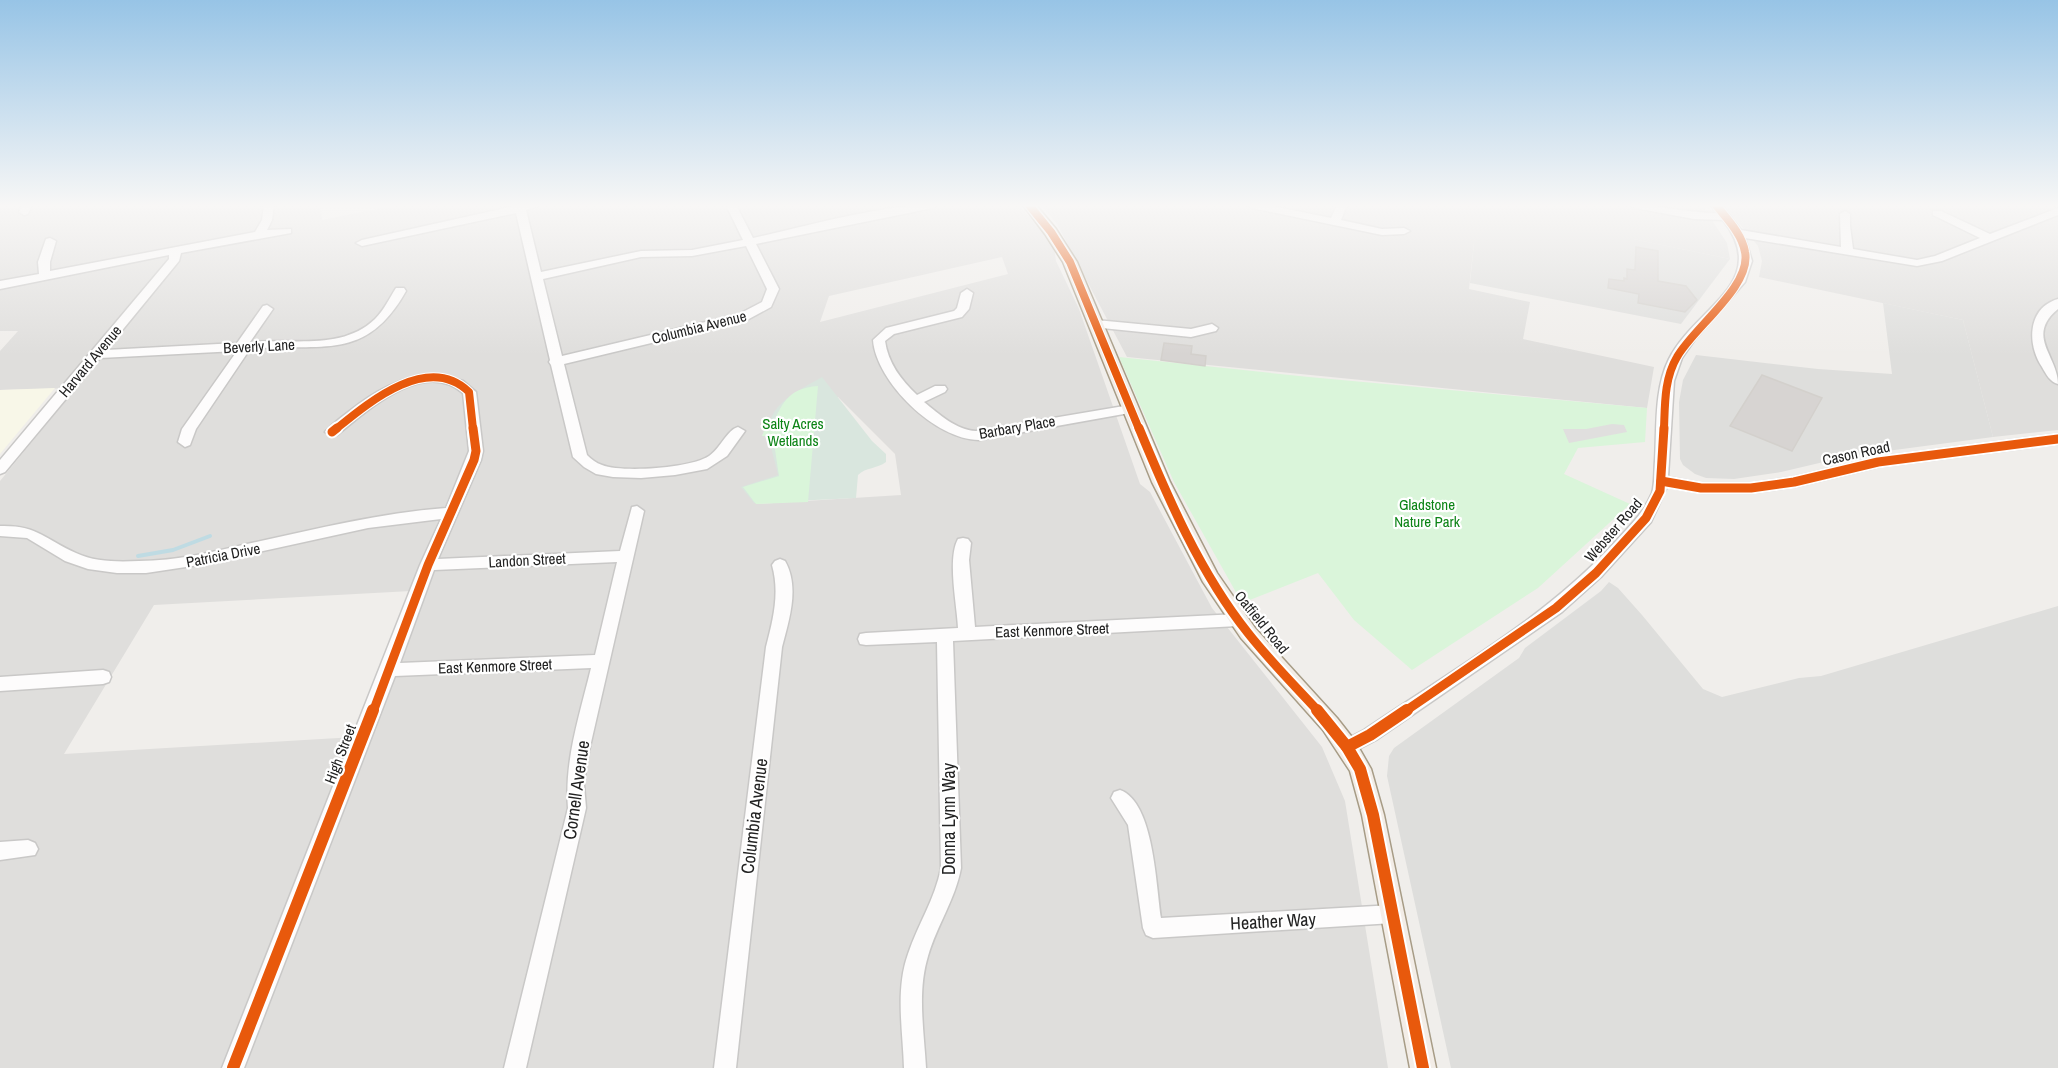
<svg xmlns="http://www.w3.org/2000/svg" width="2058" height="1068" viewBox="0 0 2058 1068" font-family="'Archivo Narrow',sans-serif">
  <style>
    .residential { fill: #dfdedc; fill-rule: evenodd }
    .education { fill: #f8f7e8 }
    .religious { fill: #dededc }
    .wetland { fill: #d9e6de }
    .park { fill: #daf5da }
    .parking { fill: #e0dfde }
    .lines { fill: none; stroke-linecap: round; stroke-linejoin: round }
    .stream { stroke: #bfdbe3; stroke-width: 4 }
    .building { fill: #d7d4d2; stroke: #d3d0cc; stroke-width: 1.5 }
    .minor-casing { stroke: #c9c8c7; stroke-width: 3 }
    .major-casing { stroke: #a79c86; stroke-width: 3 }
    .minor { fill: #fdfcfc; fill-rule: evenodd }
    .major { fill: #f3ede7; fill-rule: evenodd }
    .cycleway-far2-casing { stroke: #fff; stroke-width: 10 }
    .cycleway-far1-casing { stroke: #fff; stroke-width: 13 }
    .cycleway-casing { stroke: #fff; stroke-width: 16 }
    .cycleway-far2 { stroke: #e8590c; stroke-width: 8 }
    .cycleway-far1 { stroke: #e8590c; stroke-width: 9 }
    .cycleway { stroke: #e8590c; stroke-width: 12 }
    .labels { text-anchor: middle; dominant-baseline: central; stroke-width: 4.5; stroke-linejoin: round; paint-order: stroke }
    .street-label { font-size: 15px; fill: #222; stroke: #fff }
    .park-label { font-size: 15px; fill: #0c8416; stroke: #fff }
    .near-street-label { font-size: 18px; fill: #222; stroke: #fff }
  </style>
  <rect width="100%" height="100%" fill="#f0eeeb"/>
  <!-- residential -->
  <g class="residential">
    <path d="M 0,205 L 321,205 L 322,220 L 396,205 L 1019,205 L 1054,246 L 1056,261 L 1079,309 L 1140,484 L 1150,492 L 1212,608 L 1322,747 L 1345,801 L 1388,1068 L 0,1068 L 0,481 L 76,388 L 0,390 L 0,351 L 18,331 L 0,331 ZM 1002,257 L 1008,274 L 820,322 L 829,296 ZM 838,397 L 895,454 L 901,495 L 756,504 L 779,476 L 770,436 L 762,435 ZM 411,591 L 355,737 L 64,754 L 154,605 Z"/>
    <path d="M 1041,205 L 1702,205 L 1727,243 L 1730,259 L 1633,239 L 1474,243 L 1469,289 L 1530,302 L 1523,339 L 1654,367 L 1647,408 L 1127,357 L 1057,224 Z"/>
    <path d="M 1724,205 L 2058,205 L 2058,430 L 1993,437 L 1963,320 L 1759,277 L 1762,261 L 1758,246 Z"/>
  </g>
  <!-- education -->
  <path class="education" d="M 55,388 L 0,454 L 0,390 Z"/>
  <!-- religious -->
  <g class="religious">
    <path d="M 1522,224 L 1633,239 L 1730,259 L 1681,324 L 1470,283 L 1474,243 L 1491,226 Z"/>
    <path d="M 1883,303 L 1963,320 L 1993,437 L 1849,456 L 1781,472 L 1734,479 L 1706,478 L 1695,474 L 1683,465 L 1680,459 L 1679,402 L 1683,380 L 1696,355 L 1818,369 L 1892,374 Z"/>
    <path d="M 1609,582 L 1618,588 L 1642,615 L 1703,689 L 1722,697 L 1799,678 L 1821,676 L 2058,606 L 2058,1068 L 1451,1068 L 1387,776 L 1389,756 L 1394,748 L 1519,658 L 1525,648 L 1601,591 Z"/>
  </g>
  <!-- wetland -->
  <path class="wetland" d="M 822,377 L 872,441 L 886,454 L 886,462 C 877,469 866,467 858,475 L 856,498 L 754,503 L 741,487 L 778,475 C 775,461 770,447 769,433 C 766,404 802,389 822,377 Z"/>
  <!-- park -->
  <g class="park">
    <path d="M 1119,357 L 1309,377 L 1647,408 L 1645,442 L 1578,448 L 1564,474 L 1630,504 L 1538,588 L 1412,670 L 1354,620 L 1318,573 L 1242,603 L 1174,482 Z"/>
    <path d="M 818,386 L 808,502 L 756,504 L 743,487 L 779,476 L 774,443 L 770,436 L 762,436 L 764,431 L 770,431 C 781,405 787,388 818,386 Z"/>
  </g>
  <!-- parking -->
  <path class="parking" d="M 1612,424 L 1624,425 L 1627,432 L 1569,443 L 1563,429 L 1586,429 Z"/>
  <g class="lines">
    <!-- stream -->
    <path class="stream" d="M 138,556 L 173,550 L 210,536"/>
  </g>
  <!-- building -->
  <g class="building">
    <path d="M 1636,247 L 1658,251 L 1658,281 L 1686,286 L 1697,300 L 1685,312 L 1638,303 L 1639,294 L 1608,288 L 1609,279 L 1624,281 L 1624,278 L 1627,279 L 1627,269 L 1635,270 Z"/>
    <path d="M 1164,343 L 1192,346 L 1191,354 L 1206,356 L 1205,366 L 1161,360 Z"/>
    <path d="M 1762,375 L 1822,398 L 1792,451 L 1730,426 Z"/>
  </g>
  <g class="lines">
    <defs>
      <g id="minor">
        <path d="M 22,205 L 32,205 L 28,214 L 24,215 L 19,212 Z"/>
        <path d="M 264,205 L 274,205 L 272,220 L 267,230 L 291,229 L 291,233 L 181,253 L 179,261 L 106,350 L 237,343 L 263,306 L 267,305 L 273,309 L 250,342 C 290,338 342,351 375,319 C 384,310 389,299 396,288 L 404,288 L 406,291 C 365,364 320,342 250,349 L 196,429 L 190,445 L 185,447 L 178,442 L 182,429 L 237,351 L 100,358 L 5,472 L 0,474 L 0,460 L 169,259 L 169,255 L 0,289 L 0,281 L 39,274 L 38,262 L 46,239 L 50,238 L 56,241 L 50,262 L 50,271 L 255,232 L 262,220 Z"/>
        <path d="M 519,205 L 540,205 L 526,210 L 541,272 L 641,251 L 692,250 L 743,240 L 726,205 L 736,205 L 753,238 C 813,225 876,205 938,205 L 933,208 L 756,244 L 779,289 L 771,307 L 747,320 L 564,364 L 587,455 C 591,459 596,463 602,465 C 622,473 691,468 709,456 C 720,449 727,430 738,427 L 745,431 L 727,456 L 707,469 L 675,475 L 641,478 L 613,477 L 596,474 L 584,467 L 573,457 L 551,365 L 549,362 L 550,360 L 516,213 L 362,246 L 356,243 L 362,240 ZM 746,246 L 767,289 L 762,302 L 739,314 L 562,356 L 543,279 L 641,257 L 692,256 Z"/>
        <path d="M 1247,205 L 1268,205 L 1331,218 L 1337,205 L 1347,205 L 1341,220 L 1382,229 L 1404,228 L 1410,231 L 1404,234 L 1382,235 L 1252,208 Z"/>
        <path d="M 1630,205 C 1659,205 1688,213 1717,213 L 1711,205 L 1722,205 L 1741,230 L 1841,247 L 1840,214 L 1845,211 L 1850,214 L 1850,226 L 1853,249 L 1917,260 L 1935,256 L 1980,238 L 1933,215 L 1933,211 L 1941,211 L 1990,234 L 2058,208 L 2058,215 L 1942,261 L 1917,266 L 1745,238 L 1752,261 L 1745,282 L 1696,338 L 1682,358 L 1674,381 L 1668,477 L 1701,483 L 1751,483 L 1794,477 L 1878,457 L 2058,434 L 2058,444 L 1878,467 L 1794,487 L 1751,493 L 1701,493 L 1667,487 L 1651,522 L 1601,577 L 1562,612 L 1376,740 L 1347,755 L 1341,752 L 1338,747 L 1341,742 L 1364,730 C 1451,671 1546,618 1617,540 C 1631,525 1644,512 1652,493 C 1655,484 1654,471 1655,461 C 1657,428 1654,389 1669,359 C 1695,307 1772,283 1723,220 L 1694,219 L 1635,208 Z"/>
        <path d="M 967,289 L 973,293 L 969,309 L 962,317 L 894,334 L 885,341 C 888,363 901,380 917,395 L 935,386 L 945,386 L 947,389 L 945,392 L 924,402 C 939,414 956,430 976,431 L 1130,405 L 1137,409 L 1135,412 L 979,440 C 936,440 876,382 873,340 L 886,328 L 954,311 L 957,308 L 961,293 Z"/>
        <path d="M 2058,299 L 2058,309 C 2025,336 2058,356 2058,384 C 2050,382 2046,374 2042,367 C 2027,345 2027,308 2058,299 Z"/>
        <path d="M 1096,320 L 1191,329 L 1212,324 L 1218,328 L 1216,331 L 1191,337 L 1092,327 L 1090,324 L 1092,321 Z"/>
        <path d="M 436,374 L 463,381 L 476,392 L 483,451 L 481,460 L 438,559 L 620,551 L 632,507 L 637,506 L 644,511 L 587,760 L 584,785 L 586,808 L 526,1068 L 504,1068 L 568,808 C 564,760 580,714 591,668 L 395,676 L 244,1068 L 222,1068 L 420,565 L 441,519 L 368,528 L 199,565 L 146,573 L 117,573 L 88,569 L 65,561 L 27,538 L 0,536 L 0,526 C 38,525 44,539 76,553 C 95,562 118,562 139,561 C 176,561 212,552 247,544 C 313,530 378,513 446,508 L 469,451 L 463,393 C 423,358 367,411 337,435 L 332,436 L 325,432 C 331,425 339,419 347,413 C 374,391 401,376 436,374 ZM 617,562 L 595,655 L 400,663 L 434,570 Z"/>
        <path d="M 963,538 L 968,539 L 971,543 L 969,560 L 975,627 L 1238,614 L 1244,616 L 1246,620 L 1244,624 L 1238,626 L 953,641 L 961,868 C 955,900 937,925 928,956 C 917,992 924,1031 926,1068 L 904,1068 C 903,1031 895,990 908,954 C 918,924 935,899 941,868 L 937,642 L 866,645 L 860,644 L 858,639 L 860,634 L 866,633 L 958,628 C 957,605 947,559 958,539 Z"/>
        <path d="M 780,559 L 785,561 C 800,587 789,620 782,647 L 736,1068 L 714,1068 L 766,647 C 773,620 780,593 772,565 L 775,561 Z"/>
        <path d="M 103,670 L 109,672 L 111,677 L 109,682 L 103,684 L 0,691 L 0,677 Z"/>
        <path d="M 1120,790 C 1154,802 1156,886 1161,918 L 1393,905 L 1400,907 L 1403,914 L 1400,921 L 1393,923 L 1153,938 L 1146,935 L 1143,928 L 1128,825 L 1111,798 L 1114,792 Z"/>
        <path d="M 28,840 L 35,843 L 38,849 L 35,855 L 0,860 L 0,842 Z"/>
      </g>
      <path id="major" d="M 1023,205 L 1036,205 L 1056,229 L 1077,262 L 1170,482 L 1217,573 L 1255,628 L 1337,718 L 1355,741 L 1371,769 L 1384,815 L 1436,1068 L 1410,1068 L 1362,815 L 1350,771 L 1323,730 L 1241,638 L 1203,582 L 1152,482 L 1063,262 L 1045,234 Z"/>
    </defs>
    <!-- minor casing -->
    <use href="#minor" class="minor-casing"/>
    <!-- major casing -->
    <use href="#major" class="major-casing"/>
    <!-- minor -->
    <use href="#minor" class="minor"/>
    <!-- major -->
    <use href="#major" class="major"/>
    <defs>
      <g id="cycleway-far2">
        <path d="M 1029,205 L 1051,232 L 1070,262 L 1139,429"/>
        <path d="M 336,429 C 368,403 428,352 469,392 L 473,429"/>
        <path d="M 1664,429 C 1665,405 1664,379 1677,357 C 1693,328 1752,286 1745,252 C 1742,234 1727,219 1716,205"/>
      </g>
      <g id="cycleway-far1">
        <path d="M 1139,428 C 1168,498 1200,573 1248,633 C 1270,661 1295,686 1319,712"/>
        <path d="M 332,432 L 337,428"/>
        <path d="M 1661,481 L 1701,488 L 1751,488 L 1794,482 L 1878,462 L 2058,439"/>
        <path d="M 373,712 L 428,565 L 474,460 L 476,451 L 473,428"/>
        <path d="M 1404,712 L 1556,608 L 1596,573 L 1646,518 L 1660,491 L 1664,428"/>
      </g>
      <g id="cycleway">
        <path d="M 1317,710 L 1347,747 L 1360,769 L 1373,815 L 1423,1068"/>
        <path d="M 1347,747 L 1370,735 L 1407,710"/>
        <path d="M 233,1068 L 373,710"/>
      </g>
    </defs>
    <!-- cycleway-far2 casing -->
    <use href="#cycleway-far2" class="cycleway-far2-casing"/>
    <!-- cycleway-far1 casing -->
    <use href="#cycleway-far1" class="cycleway-far1-casing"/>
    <!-- cycleway casing -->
    <use href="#cycleway" class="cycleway-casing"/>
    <!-- cycleway-far2 -->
    <use href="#cycleway-far2" class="cycleway-far2"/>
    <!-- cycleway-far1 -->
    <use href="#cycleway-far1" class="cycleway-far1"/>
    <!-- cycleway -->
    <use href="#cycleway" class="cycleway"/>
  </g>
  <!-- sky -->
  <linearGradient id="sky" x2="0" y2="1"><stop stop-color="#97c4e6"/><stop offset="0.58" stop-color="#f8f7f6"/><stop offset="1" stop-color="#f8f7f6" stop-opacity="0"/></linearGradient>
  <rect width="2058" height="355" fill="url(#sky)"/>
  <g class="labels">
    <!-- street labels -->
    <g class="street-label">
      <text transform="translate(699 327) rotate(-14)">Columbia Avenue</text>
      <text transform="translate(259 346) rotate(-3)">Beverly Lane</text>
      <text transform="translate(90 361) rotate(-50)">Harvard Avenue</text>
      <text transform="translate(1017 427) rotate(-10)">Barbary Place</text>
      <text transform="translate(1856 453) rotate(-12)">Cason Road</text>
      <text transform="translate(1613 530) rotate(-49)">Webster Road</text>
      <text transform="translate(223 555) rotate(-11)">Patricia Drive</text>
      <text transform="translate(527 560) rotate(-3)">Landon Street</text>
      <text transform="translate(1262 622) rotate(51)">Oatfield Road</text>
      <text transform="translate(1052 630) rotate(-2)">East Kenmore Street</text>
      <text transform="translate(495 666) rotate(-2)">East Kenmore Street</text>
      <text transform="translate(340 754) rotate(-69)">High Street</text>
    </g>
    <!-- park labels -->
    <g class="park-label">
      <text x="793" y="423">Salty Acres<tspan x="793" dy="17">Wetlands</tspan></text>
      <text x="1427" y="504">Gladstone<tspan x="1427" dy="17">Nature Park</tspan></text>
    </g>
    <!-- near-street labels -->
    <g class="near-street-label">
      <text transform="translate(576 790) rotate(-82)">Cornell Avenue</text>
      <text transform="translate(754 816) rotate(-83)">Columbia Avenue</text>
      <text transform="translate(948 819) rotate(-90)">Donna Lynn Way</text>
      <text transform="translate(1273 921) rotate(-3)">Heather Way</text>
    </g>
  </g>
</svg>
